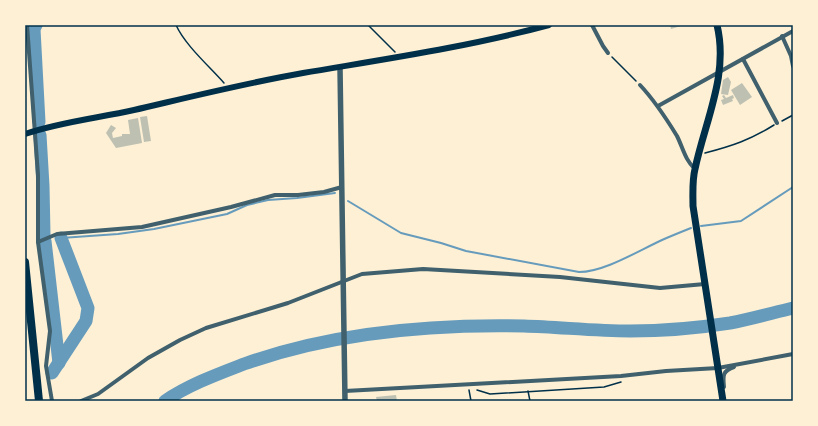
<svg xmlns="http://www.w3.org/2000/svg" width="818" height="426" viewBox="0 0 818 426" font-family="Figtree,sans-serif">
  <style>
    .lines { fill: none; stroke-linecap: round; stroke-linejoin: round }
    .stream { stroke: #669bbc; stroke-width: 2 }
    .river { stroke: #669bbc; stroke-width: 13 }
    .building { fill: #bec0b2 }
    .path { stroke: #003049; stroke-width: 1.5 }
    .minor { stroke: #3f606c; stroke-width: 4 }
    .tertiary { stroke: #3f606c; stroke-width: 5.5 }
    .secondary { stroke: #003049; stroke-width: 6 }
    .primary { stroke: #003049; stroke-width: 7 }
    .motorway { stroke: #003049; stroke-width: 8 }
    .neatline { fill: none; stroke: #003049; stroke-width: 1.5 }
  </style>
  <rect width="100%" height="100%" fill="#fdf0d5"/>
  <g class="lines">
    <!-- stream -->
    <g class="stream">
      <path d="M 348,201 L 401,233 L 441,243 L 466,251 L 579,272 C 604,272 638,251 662,240 C 671,236 681,232 691,228"/>
      <path d="M 701,226 L 741,221 L 793,187"/>
      <path d="M 61,238 L 118,234 L 154,229 L 227,214 L 247,205 L 268,200 L 297,198 L 335,193"/>
    </g>
    <!-- river -->
    <g class="river">
      <path d="M 36,25 L 34,29 L 39,122"/>
      <path d="M 40,135 L 43,186 L 44,235"/>
      <path d="M 45,241 L 59,363"/>
      <path d="M 52,373 L 86,321 L 88,308 L 61,238"/>
      <path d="M 165,401 C 188,385 218,374 244,364 C 331,333 432,324 524,326 C 559,327 595,331 630,331 C 663,331 698,328 730,323 C 751,319 772,313 793,308"/>
    </g>
  </g>
  <!-- building -->
  <g class="building">
    <path d="M 670,25 L 684,25 L 671,29 Z"/>
    <path d="M 728,77 L 731,82 L 728,95 L 721,94 L 723,80 Z"/>
    <path d="M 742,83 L 752,97 L 740,105 L 731,90 Z"/>
    <path d="M 724,95 L 726,98 L 733,95 L 734,98 L 732,99 L 733,101 L 723,105 L 721,100 L 724,99 L 722,96 Z"/>
    <path d="M 147,116 L 151,141 L 144,142 L 140,117 Z"/>
    <path d="M 138,118 L 142,143 L 116,148 L 106,133 L 111,125 L 116,128 L 112,133 L 113,138 L 122,136 L 122,134 L 130,134 L 128,120 Z"/>
    <path d="M 396,395 L 397,401 L 377,401 L 376,397 Z"/>
  </g>
  <g class="lines">
    <!-- path -->
    <g class="path">
      <path d="M 176,25 C 185,45 209,66 224,83"/>
      <path d="M 368,25 L 395,52"/>
      <path d="M 612,57 L 636,81"/>
      <path d="M 782,121 L 793,115"/>
      <path d="M 705,153 C 732,146 750,140 774,125"/>
      <path d="M 469,390 L 471,401"/>
      <path d="M 477,390 L 490,394 L 604,387 L 621,382"/>
      <path d="M 528,391 L 530,401"/>
    </g>
    <!-- minor -->
    <g class="minor">
      <path d="M 27,25 L 38,175 L 38,242 L 50,331 L 46,366 L 52,401"/>
      <path d="M 592,25 L 603,46 L 608,53"/>
      <path d="M 782,36 L 791,56 L 793,66"/>
      <path d="M 743,59 L 777,123"/>
      <path d="M 640,85 C 655,101 666,118 677,136 C 683,148 685,160 695,169"/>
      <path d="M 658,106 L 793,31"/>
      <path d="M 38,242 L 57,234 L 142,227 L 231,207 L 275,195 L 298,195 L 324,192 L 342,187"/>
      <path d="M 724,387 C 723,376 722,371 734,367"/>
      <path d="M 345,391 L 621,376 L 666,371 L 718,368 L 793,354"/>
      <path d="M 81,401 L 98,394 L 148,358 L 180,340 L 206,328 L 288,303 L 362,274 L 423,269 L 560,277 L 660,288 L 705,284"/>
    </g>
    <!-- tertiary -->
    <path class="tertiary" d="M 340,68 L 345,401"/>
    <!-- secondary -->
    <path class="secondary" d="M 25,134 C 60,122 98,118 134,110 C 190,97 246,83 303,73 C 385,59 468,47 549,25"/>
    <!-- primary -->
    <path class="primary" d="M 717,25 C 729,75 705,121 695,169 C 692,181 693,194 693,206 L 723,401"/>
    <!-- motorway -->
    <path class="motorway" d="M 25,262 L 39,401"/>
  </g>
  <!-- border -->
  <rect width="818" height="426" fill="none" stroke="#fdf0d5" stroke-width="52"/>
  <rect x="26" y="26" width="766" height="374" class="neatline"/>
</svg>
